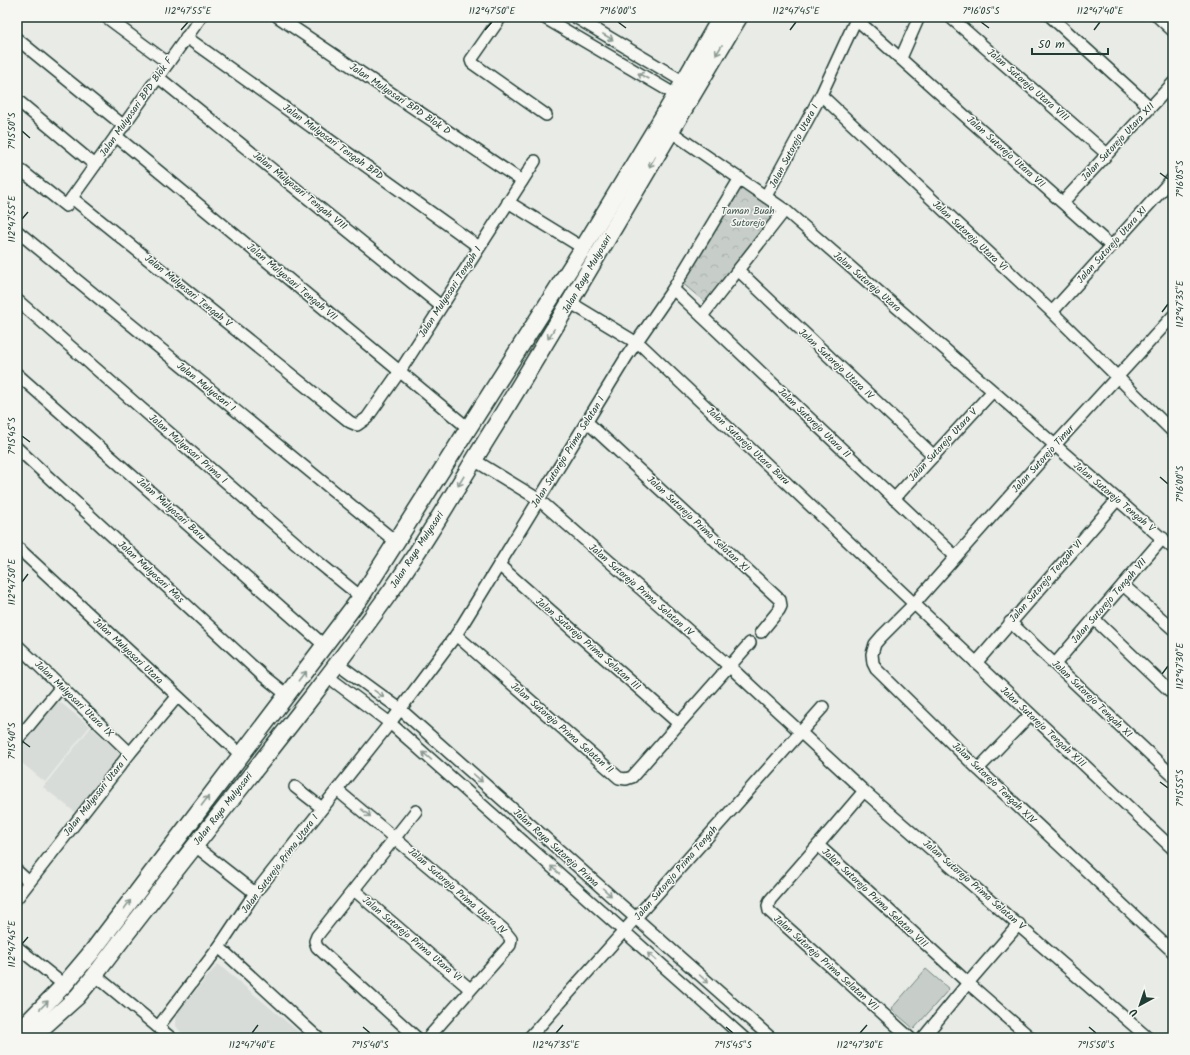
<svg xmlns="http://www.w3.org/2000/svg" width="1190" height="1055" viewBox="0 0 1190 1055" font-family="Kalam,sans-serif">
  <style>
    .built { fill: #d8dcd8 }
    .forest { fill: url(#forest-crowns); stroke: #73867e }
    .pitch { fill: #c7cec9; stroke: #73867e }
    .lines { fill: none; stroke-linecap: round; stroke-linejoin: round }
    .street-casing { stroke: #1f3d34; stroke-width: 14 }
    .secondary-casing { stroke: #1f3d34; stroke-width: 19 }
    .street { stroke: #f6f6f2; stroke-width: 11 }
    .secondary { stroke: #f6f6f2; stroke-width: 16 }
    .oneway { stroke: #8a9a93 }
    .ticks { fill: none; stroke: #1f3d34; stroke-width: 1.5 }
    .labels { text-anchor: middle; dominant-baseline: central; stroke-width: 3; stroke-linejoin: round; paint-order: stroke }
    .street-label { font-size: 10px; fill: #1f3d34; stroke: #f6f6f2 }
    .park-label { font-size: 10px; fill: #415a52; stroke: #f6f6f2 }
    .neatline { fill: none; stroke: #1f3d34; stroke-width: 1.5 }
    .ticks-label { font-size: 10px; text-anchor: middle; fill: #1f3d34 }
  </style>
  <defs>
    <pattern id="forest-crowns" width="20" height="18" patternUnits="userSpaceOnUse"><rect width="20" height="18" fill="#c7cec9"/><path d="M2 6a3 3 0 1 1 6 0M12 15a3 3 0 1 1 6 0" fill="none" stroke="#aab2ad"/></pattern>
  </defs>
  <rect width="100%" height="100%" fill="#e9ebe7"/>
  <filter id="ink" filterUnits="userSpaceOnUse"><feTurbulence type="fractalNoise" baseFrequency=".025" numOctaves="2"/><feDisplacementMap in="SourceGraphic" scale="8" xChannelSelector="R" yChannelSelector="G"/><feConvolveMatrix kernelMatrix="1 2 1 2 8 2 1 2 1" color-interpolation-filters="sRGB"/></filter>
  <g filter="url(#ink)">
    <!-- built -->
    <g class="built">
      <path d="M 56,699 L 90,726 L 45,782 L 17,759 L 17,747 Z"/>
      <path d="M 91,727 L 122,755 L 76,813 L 43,787 Z"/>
      <path d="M 218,964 L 306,1038 L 185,1038 L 176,1026 L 175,1019 L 177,1013 Z"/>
    </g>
    <!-- forest -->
    <path class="forest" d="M 742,184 L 781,211 L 706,303 L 681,282 Z"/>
    <!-- pitch -->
    <path class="pitch" d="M 926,969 L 949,989 L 914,1029 L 891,1009 Z"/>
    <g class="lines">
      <defs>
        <g id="street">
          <path d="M 106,17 L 168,63"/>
          <path d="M 278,17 L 522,181"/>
          <path d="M 501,17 L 471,60 L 472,63 L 546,115"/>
          <path d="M 543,17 L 676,95"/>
          <path d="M 575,17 L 684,82"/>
          <path d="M 950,17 L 1107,154"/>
          <path d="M 1051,17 L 1150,107"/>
          <path d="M 1158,17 L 1173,31"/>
          <path d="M 856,19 L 1111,246"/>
          <path d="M 186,37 L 479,247"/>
          <path d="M 17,39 L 124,126"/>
          <path d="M 901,58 L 919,17"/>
          <path d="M 158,77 L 441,306"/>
          <path d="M 821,95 L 1052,312 L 1173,432"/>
          <path d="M 17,100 L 95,165"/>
          <path d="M 670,131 L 785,210 L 1173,548"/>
          <path d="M 116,136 L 468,428"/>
          <path d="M 17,167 L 66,206 L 201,17"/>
          <path d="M 766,196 L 821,95 L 857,17"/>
          <path d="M 72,198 L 350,422 L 357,425 L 367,418 L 400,371 L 535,161"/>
          <path d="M 508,202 L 583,248"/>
          <path d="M 1063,202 L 1173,83"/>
          <path d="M 17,231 L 396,542"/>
          <path d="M 739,271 L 934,456"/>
          <path d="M 673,289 L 955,556"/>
          <path d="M 17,300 L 313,558 L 361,597"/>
          <path d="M 571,303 L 642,346 L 1173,849"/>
          <path d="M 1052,312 L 1173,178"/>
          <path d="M 702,316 L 785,210"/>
          <path d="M 1173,316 L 1054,446 L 914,604 L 881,637 L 875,644 L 872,654 L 873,663 L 876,669 L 978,769 L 1173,952"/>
          <path d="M 17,374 L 325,646"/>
          <path d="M 587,422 L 780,600 L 781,606 L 779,610 L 761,632"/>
          <path d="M 17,448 L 262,675 L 287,695"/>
          <path d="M 474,460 L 538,499 L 729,666 L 864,791 L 1148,1038"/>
          <path d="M 894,499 L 992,392"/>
          <path d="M 17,547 L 241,755"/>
          <path d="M 499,565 L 678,723"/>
          <path d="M 1123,585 L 1173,629"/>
          <path d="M 1093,618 L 1173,694"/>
          <path d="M 1010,622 L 1173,776"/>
          <path d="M 456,635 L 619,778 L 626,779 L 632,777 L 750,643"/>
          <path d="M 17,645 L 130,753"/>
          <path d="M 337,663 L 400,709 L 771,1038"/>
          <path d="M 976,663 L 1117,500"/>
          <path d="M 1055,664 L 1163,538"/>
          <path d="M 327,676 L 390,723 L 744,1038"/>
          <path d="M 17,740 L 61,687"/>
          <path d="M 978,769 L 1030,715"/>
          <path d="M 295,787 L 322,808"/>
          <path d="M 337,790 L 503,929 L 511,939 L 510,945 L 428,1038"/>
          <path d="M 864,791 L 818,845 L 968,983 L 1031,1038"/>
          <path d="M 416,811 L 317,936 L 315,941 L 317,947 L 417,1038"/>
          <path d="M 194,845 L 255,893"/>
          <path d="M 818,845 L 770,900 L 768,906 L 769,911 L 910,1038"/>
          <path d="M 17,871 L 29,882"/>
          <path d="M 354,890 L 470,989"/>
          <path d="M 17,898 L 130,753 L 177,697"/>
          <path d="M 17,947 L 64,985"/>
          <path d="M 219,947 L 318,1038"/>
          <path d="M 95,975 L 171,1038"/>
          <path d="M 158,1027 L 219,947 L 255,893 L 390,723 L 456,635 L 627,356 L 673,289 L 740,178"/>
          <path d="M 529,1038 L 823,707"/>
          <path d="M 923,1038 L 968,983 L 1019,924"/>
        </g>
        <g id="secondary">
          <path d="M 17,1033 L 64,985 L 91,953 L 361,597 L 583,248 L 676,95 L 721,17"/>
          <path d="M 31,1038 L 77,997 L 95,975 C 192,845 298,721 393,588 C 430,536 461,480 495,426 C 578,291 657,153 739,17"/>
        </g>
      </defs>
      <!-- street casing -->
      <use href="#street" class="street-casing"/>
      <!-- secondary casing -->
      <use href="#secondary" class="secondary-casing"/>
      <!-- street -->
      <use href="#street" class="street"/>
      <!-- secondary -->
      <use href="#secondary" class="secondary"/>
    </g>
    <!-- one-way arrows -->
    <defs><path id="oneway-shaft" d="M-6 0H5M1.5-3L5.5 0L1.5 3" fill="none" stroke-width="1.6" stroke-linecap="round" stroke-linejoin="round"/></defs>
    <g class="oneway">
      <use href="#oneway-shaft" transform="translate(608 37) rotate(30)"/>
      <use href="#oneway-shaft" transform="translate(719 50) rotate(121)"/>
      <use href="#oneway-shaft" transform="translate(643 76) rotate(-150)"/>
      <use href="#oneway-shaft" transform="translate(652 162) rotate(120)"/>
      <use href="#oneway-shaft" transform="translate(551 334) rotate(122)"/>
      <use href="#oneway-shaft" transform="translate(461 481) rotate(121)"/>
      <use href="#oneway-shaft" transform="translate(302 676) rotate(-53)"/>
      <use href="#oneway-shaft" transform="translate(379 694) rotate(36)"/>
      <use href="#oneway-shaft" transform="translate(427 756) rotate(-138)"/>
      <use href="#oneway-shaft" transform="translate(478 778) rotate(42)"/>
      <use href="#oneway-shaft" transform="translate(205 801) rotate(-53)"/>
      <use href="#oneway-shaft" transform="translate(366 813) rotate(39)"/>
      <use href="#oneway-shaft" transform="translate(555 870) rotate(-138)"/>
      <use href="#oneway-shaft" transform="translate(607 892) rotate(42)"/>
      <use href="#oneway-shaft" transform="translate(127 905) rotate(-53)"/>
      <use href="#oneway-shaft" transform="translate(652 957) rotate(-139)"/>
      <use href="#oneway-shaft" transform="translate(704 979) rotate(42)"/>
      <use href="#oneway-shaft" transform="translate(44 1005) rotate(-45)"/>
    </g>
  </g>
  <!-- ticks -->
  <path class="ticks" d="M 618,22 L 626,28M 981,22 L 989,28M 181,30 L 188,22M 485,30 L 492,22M 790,30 L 796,22M 1094,30 L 1100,22M 22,131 L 30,138M 1160,173 L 1168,179M 22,219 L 28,212M 1162,312 L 1168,304M 22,436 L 30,442M 1160,477 L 1168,484M 22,582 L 28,574M 1162,674 L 1168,666M 22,741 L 30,747M 1160,782 L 1168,788M 22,944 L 28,937M 363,1027 L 370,1033M 726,1027 L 733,1033M 1089,1027 L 1096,1033M 252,1033 L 258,1025M 556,1033 L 563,1025M 860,1033 L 867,1025"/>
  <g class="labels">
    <!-- street labels -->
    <g class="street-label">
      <text transform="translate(1028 85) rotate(41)">Jalan Sutorejo Utara VIII</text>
      <text transform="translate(400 99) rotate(34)">Jalan Mulyosari BPD Blok D</text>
      <text transform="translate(136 107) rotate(-55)">Jalan Mulyosari BPD Blok F</text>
      <text transform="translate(333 142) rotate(36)">Jalan Mulyosari Tengah BPD</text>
      <text transform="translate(1118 142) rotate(-47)">Jalan Sutorejo Utara XII</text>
      <text transform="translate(794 146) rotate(-62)">Jalan Sutorejo Utara I</text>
      <text transform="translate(1006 152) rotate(42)">Jalan Sutorejo Utara VII</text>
      <text transform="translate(300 191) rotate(39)">Jalan Mulyosari Tengah VIII</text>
      <text transform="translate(970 236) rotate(43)">Jalan Sutorejo Utara VI</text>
      <text transform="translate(1112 245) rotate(-48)">Jalan Sutorejo Utara XI</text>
      <text transform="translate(587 274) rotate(-60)">Jalan Raya Mulyosari</text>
      <text transform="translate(292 282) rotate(40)">Jalan Mulyosari Tengah VII</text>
      <text transform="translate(867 282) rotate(41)">Jalan Sutorejo Utara</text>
      <text transform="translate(188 291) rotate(39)">Jalan Mulyosari Tengah V</text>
      <text transform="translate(450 292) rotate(-57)">Jalan Mulyosari Tengah I</text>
      <text transform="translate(836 364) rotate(43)">Jalan Sutorejo Utara IV</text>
      <text transform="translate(206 387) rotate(39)">Jalan Mulyosari I</text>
      <text transform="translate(814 423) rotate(44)">Jalan Sutorejo Utara II</text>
      <text transform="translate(943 445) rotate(-47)">Jalan Sutorejo Utara V</text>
      <text transform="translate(748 446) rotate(43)">Jalan Sutorejo Utara Baru</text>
      <text transform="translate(188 449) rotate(41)">Jalan Mulyosari Prima I</text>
      <text transform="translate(568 452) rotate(-58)">Jalan Sutorejo Prima Selatan I</text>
      <text transform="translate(1043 459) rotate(-48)">Jalan Sutorejo Timur</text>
      <text transform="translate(1114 497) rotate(40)">Jalan Sutorejo Tengah V</text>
      <text transform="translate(171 509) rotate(42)">Jalan Mulyosari Baru</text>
      <text transform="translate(698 524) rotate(43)">Jalan Sutorejo Prima Selatan XI</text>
      <text transform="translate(417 550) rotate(-57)">Jalan Raya Mulyosari</text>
      <text transform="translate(151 572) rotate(43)">Jalan Mulyosari Mas</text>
      <text transform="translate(1046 581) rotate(-49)">Jalan Sutorejo Tengah VI</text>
      <text transform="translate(641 590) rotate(41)">Jalan Sutorejo Prima Selatan IV</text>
      <text transform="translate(1109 601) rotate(-49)">Jalan Sutorejo Tengah VII</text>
      <text transform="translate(588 644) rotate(41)">Jalan Sutorejo Prima Selatan III</text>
      <text transform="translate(128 651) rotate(43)">Jalan Mulyosari Utara</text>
      <text transform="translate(74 699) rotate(44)">Jalan Mulyosari Utara IX</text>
      <text transform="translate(1092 699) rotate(44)">Jalan Sutorejo Tengah XI</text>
      <text transform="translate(1043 727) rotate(43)">Jalan Sutorejo Tengah XIII</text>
      <text transform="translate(562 728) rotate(41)">Jalan Sutorejo Prima Selatan II</text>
      <text transform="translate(994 783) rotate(44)">Jalan Sutorejo Tengah XIV</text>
      <text transform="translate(96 796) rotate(-52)">Jalan Mulyosari Utara I</text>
      <text transform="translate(223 809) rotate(-52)">Jalan Raya Mulyosari</text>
      <text transform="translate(556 848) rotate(42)">Jalan Raya Sutorejo Prima</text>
      <text transform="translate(280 864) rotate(-53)">Jalan Sutorejo Prima Utara I</text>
      <text transform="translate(676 873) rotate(-49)">Jalan Sutorejo Prima Tengah</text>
      <text transform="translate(974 885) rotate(41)">Jalan Sutorejo Prima Selatan V</text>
      <text transform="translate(457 891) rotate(41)">Jalan Sutorejo Prima Utara IV</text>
      <text transform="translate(875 898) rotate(43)">Jalan Sutorejo Prima Selatan VIII</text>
      <text transform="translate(412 939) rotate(40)">Jalan Sutorejo Prima Utara VI</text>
      <text transform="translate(826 963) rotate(42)">Jalan Sutorejo Prima Selatan VII</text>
    </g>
    <!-- park labels -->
    <g class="park-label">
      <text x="748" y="211">Taman Buah<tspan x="748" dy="12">Sutorejo</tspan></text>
    </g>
  </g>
  <!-- margin -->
  <rect width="1190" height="1055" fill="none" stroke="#f6f6f2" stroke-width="44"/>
  <!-- north arrow -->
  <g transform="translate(1140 1005) rotate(220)" stroke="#f6f6f2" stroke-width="3" paint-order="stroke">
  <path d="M0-3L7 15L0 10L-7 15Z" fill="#1f3d34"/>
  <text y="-6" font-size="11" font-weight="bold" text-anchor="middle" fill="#1f3d34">U</text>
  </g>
  <!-- scale -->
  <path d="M1032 48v6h76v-6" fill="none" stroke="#1f3d34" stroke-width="2"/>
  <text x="1038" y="48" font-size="12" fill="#1f3d34" stroke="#f6f6f2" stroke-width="3" paint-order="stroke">50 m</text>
  <rect x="22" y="22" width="1146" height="1011" class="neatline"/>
  <g class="ticks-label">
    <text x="188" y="14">112°47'55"E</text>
    <text x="492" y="14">112°47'50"E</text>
    <text x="618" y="14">7°16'00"S</text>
    <text x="796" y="14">112°47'45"E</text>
    <text x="981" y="14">7°16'05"S</text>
    <text x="1100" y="14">112°47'40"E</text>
    <text transform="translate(11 131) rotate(-90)" y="4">7°15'50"S</text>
    <text transform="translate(1179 179) rotate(-90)" y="4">7°16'05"S</text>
    <text transform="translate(11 219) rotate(-90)" y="4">112°47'55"E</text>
    <text transform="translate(1179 304) rotate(-90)" y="4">112°47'35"E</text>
    <text transform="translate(11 436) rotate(-90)" y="4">7°15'45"S</text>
    <text transform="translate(1179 484) rotate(-90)" y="4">7°16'00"S</text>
    <text transform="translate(11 582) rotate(-90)" y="4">112°47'50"E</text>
    <text transform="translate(1179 666) rotate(-90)" y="4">112°47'30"E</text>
    <text transform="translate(11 741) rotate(-90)" y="4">7°15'40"S</text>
    <text transform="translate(1179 788) rotate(-90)" y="4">7°15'55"S</text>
    <text transform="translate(11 944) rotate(-90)" y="4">112°47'45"E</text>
    <text x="252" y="1048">112°47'40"E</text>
    <text x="370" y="1048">7°15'40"S</text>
    <text x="556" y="1048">112°47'35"E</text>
    <text x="733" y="1048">7°15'45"S</text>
    <text x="860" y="1048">112°47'30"E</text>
    <text x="1096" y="1048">7°15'50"S</text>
  </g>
</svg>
